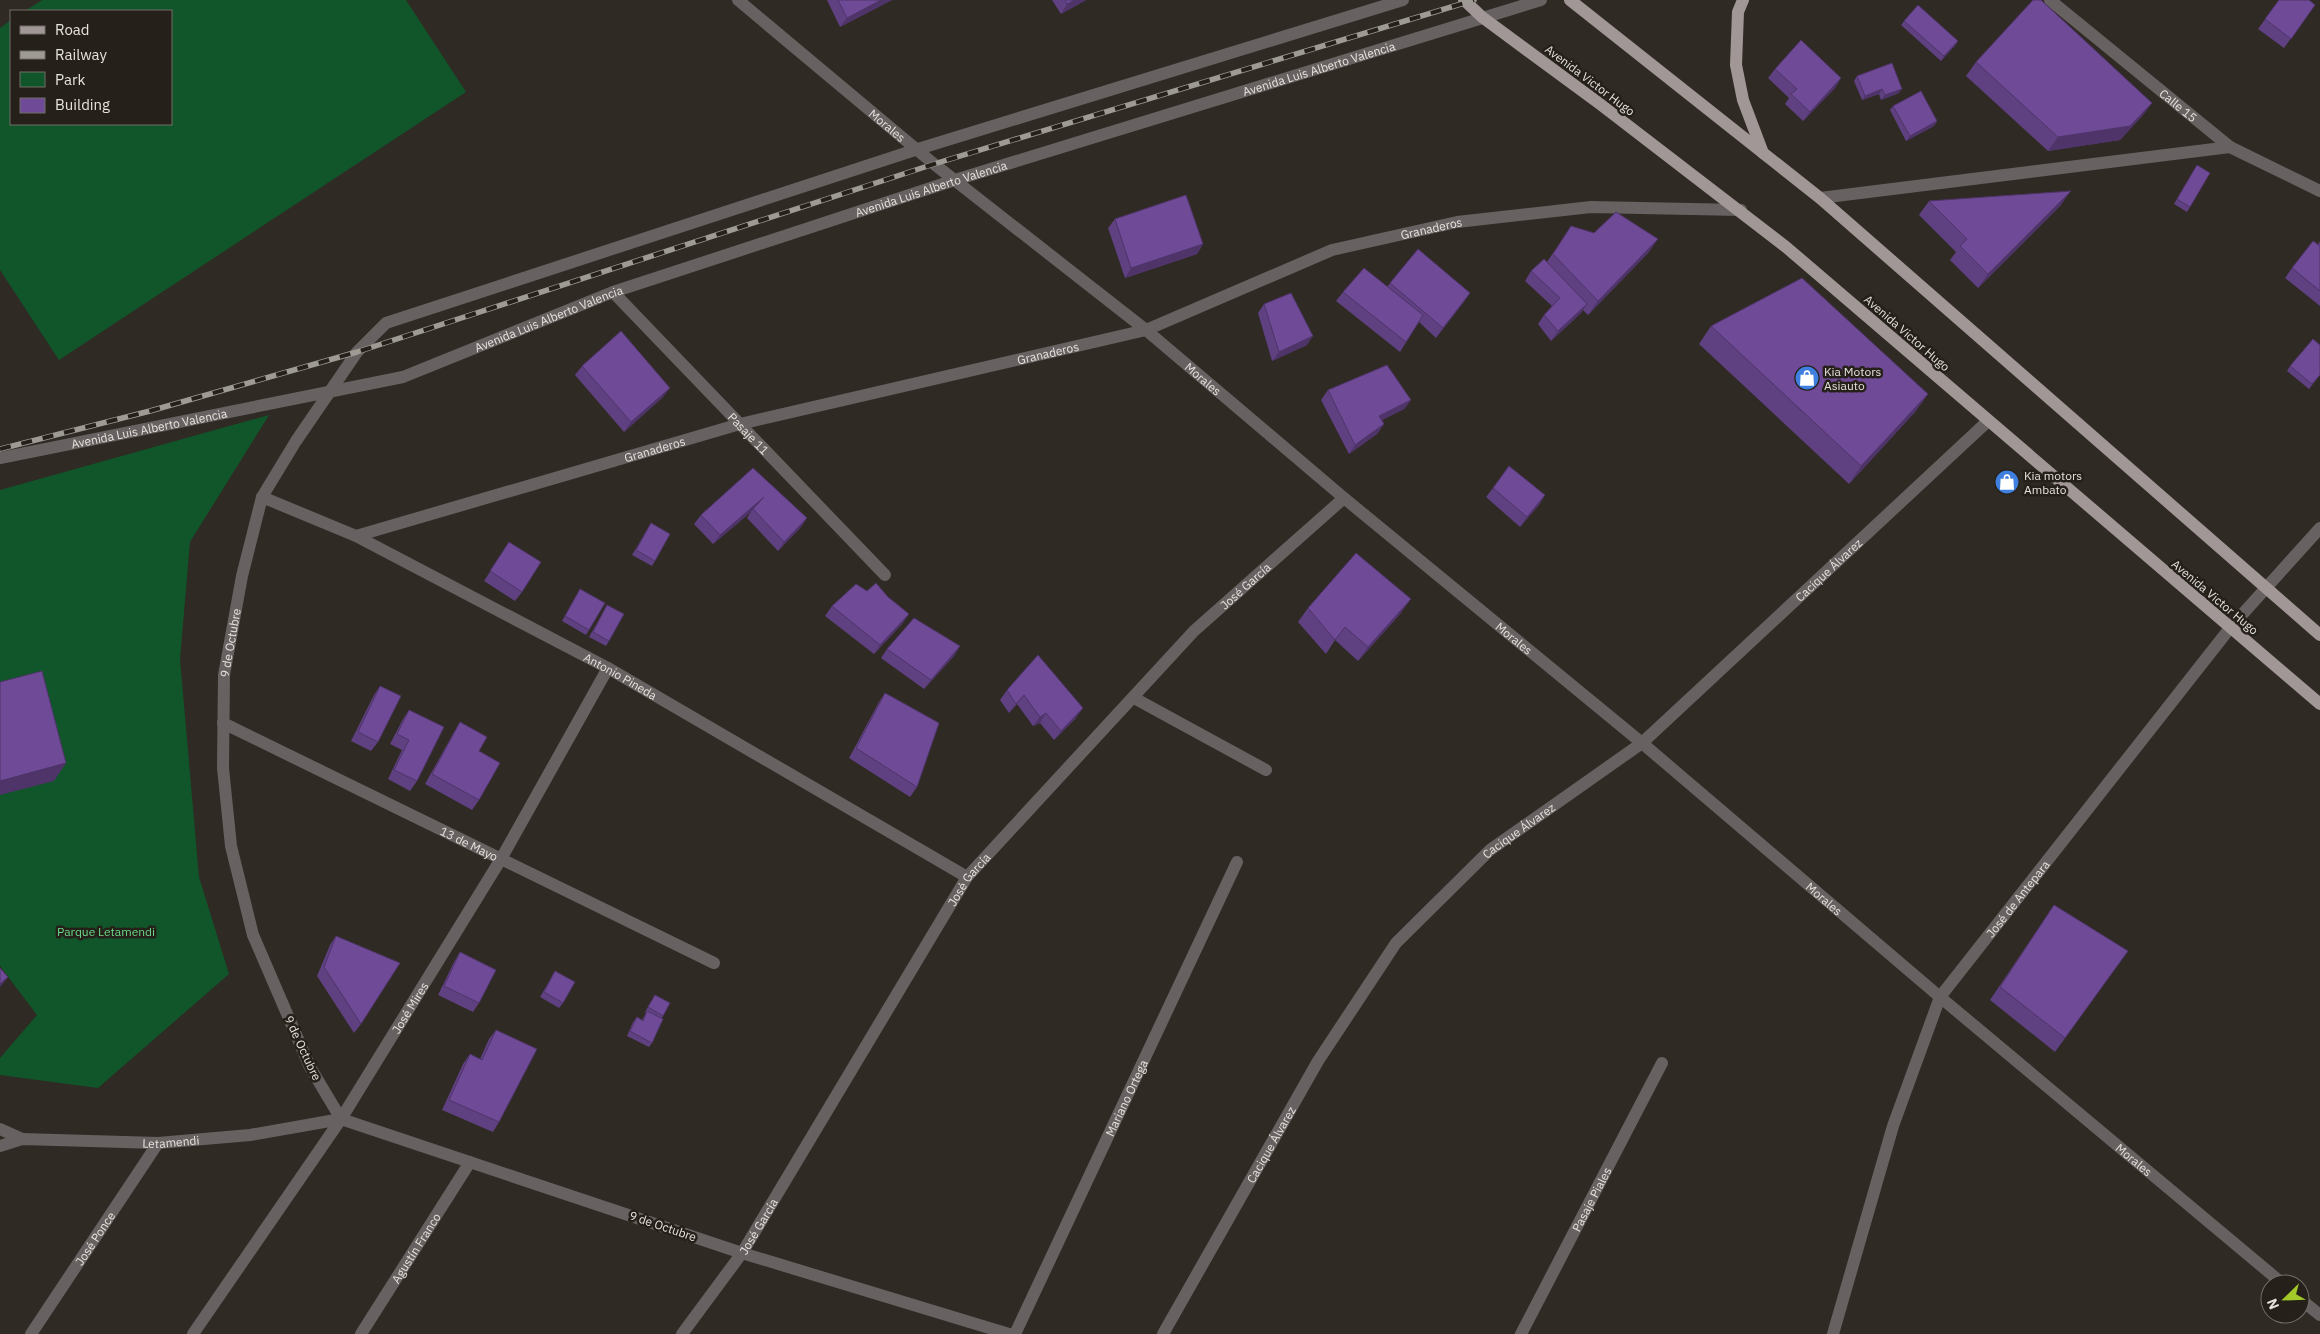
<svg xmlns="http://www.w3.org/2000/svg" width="2320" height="1334" viewBox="0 0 2320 1334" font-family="'IBM Plex Sans',sans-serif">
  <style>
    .green { fill: #11562a }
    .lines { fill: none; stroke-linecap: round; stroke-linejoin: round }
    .minor { stroke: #676161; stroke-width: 12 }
    .major { stroke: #a29797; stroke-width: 12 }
    .rail-casing { stroke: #9e9a94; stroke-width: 5.5 }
    .rail { stroke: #252019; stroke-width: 4; stroke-dasharray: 11; stroke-linecap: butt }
    .wall { fill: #5f4081 }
    .shaded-wall { fill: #4e3469 }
    .building { fill: #6f4a96; stroke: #4e3469 }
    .labels { text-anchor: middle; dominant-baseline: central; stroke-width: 5; stroke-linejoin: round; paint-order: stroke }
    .street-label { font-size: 12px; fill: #e6e3de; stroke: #252019 }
    .poi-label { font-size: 12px; fill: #e6e3de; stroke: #252019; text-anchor: start }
    .park-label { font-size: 12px; fill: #6bda89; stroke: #252019 }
  </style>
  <rect width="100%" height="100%" fill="#2f2a23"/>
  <!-- green -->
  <g class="green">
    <path d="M 42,0 L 406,0 L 466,92 L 59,360 L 0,270 L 0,28 L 11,20 L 11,124 L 171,124 L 171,11 L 25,11 Z"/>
    <path d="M 269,415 L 190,542 L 180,659 L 199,877 L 229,974 L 98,1088 L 0,1075 L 0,1058 L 37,1015 L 0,966 L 0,490 Z"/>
  </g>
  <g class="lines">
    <!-- minor -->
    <g class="minor">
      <path id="s1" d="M 738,0 L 934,164 L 1146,330 L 1344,498 L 1642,743 L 1940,997 L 2283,1284"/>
      <path id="s2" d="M 2050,0 L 2230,147 L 2320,191"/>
      <path d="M 1820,198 L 2230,147"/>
      <path id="s3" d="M 613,292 L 885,575"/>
      <path id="s4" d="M 0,458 L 403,377 L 613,292 L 955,180 L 1541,0"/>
      <path id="s5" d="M 262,497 L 356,536 L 608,668 L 967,877"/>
      <path id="s6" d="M 356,536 L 740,424 L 1146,330 L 1332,250 L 1457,222 L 1591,207 L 1741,210"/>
      <path d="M 1134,698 L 1266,770"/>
      <path id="s7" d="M 223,723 L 714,963"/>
      <path d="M 0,1129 L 22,1139"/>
      <path id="s8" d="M 0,1146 L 22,1139 L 158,1143 L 250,1135 L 341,1119"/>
      <path d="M 2300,1299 L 2320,1315"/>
      <path id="s9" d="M 31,1334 L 158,1143"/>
      <path id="s10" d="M 193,1334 L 341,1119 L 501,859 L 608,668"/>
      <path id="s11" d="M 361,1334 L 470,1162"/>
      <path id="s12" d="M 682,1334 L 742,1253 L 967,877 L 1194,631 L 1344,498"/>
      <path id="s13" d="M 1009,1334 L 742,1253 L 341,1119 L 310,1067 L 253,935 L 231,846 L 223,768 L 224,675 L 242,576 L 262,497 L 296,441 L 357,352 L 386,323 L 918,149 L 1403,0"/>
      <path id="s14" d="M 1015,1334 L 1237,862"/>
      <path id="s15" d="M 1163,1334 L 1318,1061 L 1396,943 L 1490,850 L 1642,743 L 1988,421"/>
      <path id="s16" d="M 1521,1334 L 1662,1063"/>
      <path id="s17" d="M 1833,1334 L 1893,1126 L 1940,997 L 2230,628 L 2320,528"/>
    </g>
    <!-- major -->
    <g class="major">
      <path d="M 1464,0 L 1482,17 L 1600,104 L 1786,247 L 2320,704"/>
      <path d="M 1570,0 L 1820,198 L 2320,635"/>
      <path d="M 1743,0 L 1738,12 L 1736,65 L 1743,100 L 1763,153"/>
    </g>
    <defs>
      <path id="rail" d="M 0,449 L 150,411 L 357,352 L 934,164 L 1474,0"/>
    </defs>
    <!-- rail casing -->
    <use href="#rail" class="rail-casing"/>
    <!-- rail -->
    <use href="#rail" class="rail"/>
  </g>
  <!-- wall -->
  <g class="wall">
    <path d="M 827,0 L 892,0 L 840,27 Z"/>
    <path d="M 1052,0 L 1086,0 L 1061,14 Z"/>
    <path d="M 2279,0 L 2315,5 L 2284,48 L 2258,29 Z"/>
    <path d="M 1904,21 L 1958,41 L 1941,61 L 1901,25 Z"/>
    <path d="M 1976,62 L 2152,103 L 2142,116 L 2120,140 L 2048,151 L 1966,76 Z"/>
    <path d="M 1775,69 L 1841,78 L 1835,88 L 1803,121 L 1785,104 L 1789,98 L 1768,78 Z"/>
    <path d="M 1857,76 L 1899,93 L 1881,100 L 1879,94 L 1862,100 L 1854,81 Z"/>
    <path d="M 1893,106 L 1937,121 L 1934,126 L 1906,141 L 1890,110 Z"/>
    <path d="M 2197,165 L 2190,207 L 2187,212 L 2174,204 Z"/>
    <path d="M 1929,201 L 2061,205 L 1978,288 L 1950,260 L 1956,252 L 1919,215 Z"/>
    <path d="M 1115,219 L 1203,244 L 1197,254 L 1125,278 L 1108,228 Z"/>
    <path d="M 1571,226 L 1594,233 L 1658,239 L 1648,253 L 1588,315 L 1583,310 L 1581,313 L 1551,341 L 1538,324 L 1544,315 L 1552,306 L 1525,281 L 1531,271 L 1547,262 Z"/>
    <path d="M 2320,241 L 2320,306 L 2285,278 L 2292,268 L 2318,245 Z"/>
    <path d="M 1390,283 L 1470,293 L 1436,338 L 1419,322 L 1400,352 L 1336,301 L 1343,292 L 1387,287 Z"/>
    <path d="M 1264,304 L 1307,345 L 1272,361 L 1258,313 Z"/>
    <path d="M 1711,326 L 1928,394 L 1915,412 L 1849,484 L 1699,344 Z"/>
    <path d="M 2320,345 L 2320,375 L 2309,389 L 2287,371 L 2290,366 Z"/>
    <path d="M 582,366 L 663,397 L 624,432 L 575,375 Z"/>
    <path d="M 1328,390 L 1411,400 L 1404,409 L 1382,420 L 1384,424 L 1377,434 L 1349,454 L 1321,400 Z"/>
    <path d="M 753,468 L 807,518 L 800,528 L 778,551 L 747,518 L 751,512 L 713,544 L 694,524 L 701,515 Z"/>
    <path d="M 1493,488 L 1545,495 L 1539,505 L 1520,527 L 1486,497 Z"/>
    <path d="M 651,523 L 655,561 L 652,566 L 632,555 Z"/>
    <path d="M 509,542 L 522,592 L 515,601 L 484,581 Z"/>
    <path d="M 580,589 L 589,630 L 586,635 L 562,621 Z"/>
    <path d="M 867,591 L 888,597 L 909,614 L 902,624 L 874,654 L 825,616 L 832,606 Z"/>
    <path d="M 607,605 L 609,641 L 606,646 L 589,637 Z"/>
    <path d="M 1308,608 L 1401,613 L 1358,661 L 1335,640 L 1326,654 L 1298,622 Z"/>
    <path d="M 960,646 L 954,656 L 924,689 L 881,658 L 887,649 Z"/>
    <path d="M 1038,655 L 1076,718 L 1054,740 L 1040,723 L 1033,726 L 1017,704 L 1009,713 L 1000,700 L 1007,690 Z"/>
    <path d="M 380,686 L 378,742 L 371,751 L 351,741 L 374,695 Z"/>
    <path d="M 885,693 L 917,787 L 910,797 L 849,758 L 879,702 Z"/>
    <path d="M 409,710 L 417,781 L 410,791 L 388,779 L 402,750 L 390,744 L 403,719 Z"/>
    <path d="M 460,722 L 479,800 L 472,810 L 425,784 L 454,732 Z"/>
    <path d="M 2054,905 L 2128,951 L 2055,1052 L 1990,1000 Z"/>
    <path d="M 336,936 L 361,1024 L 354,1033 L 317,976 L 330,945 Z"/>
    <path d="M 460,952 L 479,1003 L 473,1012 L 438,995 L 454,962 Z"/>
    <path d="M 555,971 L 563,1003 L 559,1008 L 540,997 Z"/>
    <path d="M 655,995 L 663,1016 L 662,1018 L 652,1043 L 649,1047 L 627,1036 L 633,1022 L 637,1017 L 642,1020 L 646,1013 L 645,1012 Z"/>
    <path d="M 496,1030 L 499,1122 L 493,1132 L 442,1110 L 463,1064 L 470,1054 L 480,1059 L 489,1039 Z"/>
  </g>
  <!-- shaded-wall -->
  <g class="shaded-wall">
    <path d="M 881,0 L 892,0 L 840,27 L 847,18 Z"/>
    <path d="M 1075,0 L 1086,0 L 1061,14 L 1067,4 Z"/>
    <path d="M 1958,41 L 1955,46 L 1941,61 L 1944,56 Z"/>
    <path d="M 1841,78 L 1835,88 L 1803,121 L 1810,112 Z"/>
    <path d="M 1882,89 L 1879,94 L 1862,100 L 1865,96 Z"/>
    <path d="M 1902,89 L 1899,93 L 1881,100 L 1885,95 Z"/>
    <path d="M 2152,103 L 2142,116 L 2120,140 L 2048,151 L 2058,137 Z"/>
    <path d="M 1937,121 L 1934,126 L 1906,141 L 1910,136 Z"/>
    <path d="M 2071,191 L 2061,205 L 1978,288 L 1988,274 Z"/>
    <path d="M 1658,239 L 1648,253 L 1588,315 L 1598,301 Z"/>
    <path d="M 1203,244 L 1197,254 L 1125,278 L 1131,268 Z"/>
    <path d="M 1470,293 L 1464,302 L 1436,338 L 1443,328 Z"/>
    <path d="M 1587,304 L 1581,313 L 1551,341 L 1558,331 Z"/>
    <path d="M 1313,336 L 1307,345 L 1272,361 L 1279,352 Z"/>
    <path d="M 670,388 L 663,397 L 624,432 L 631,422 Z"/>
    <path d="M 1928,394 L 1915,412 L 1849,484 L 1861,466 Z"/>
    <path d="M 1411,400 L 1404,409 L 1372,425 L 1379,416 Z"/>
    <path d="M 1384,424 L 1377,434 L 1349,454 L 1355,445 Z"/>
    <path d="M 1545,495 L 1539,505 L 1520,527 L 1527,517 Z"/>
    <path d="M 764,497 L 751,512 L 713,544 L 720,535 Z"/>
    <path d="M 807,518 L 800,528 L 778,551 L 784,542 Z"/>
    <path d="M 1411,599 L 1401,613 L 1358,661 L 1368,647 Z"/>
    <path d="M 909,614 L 902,624 L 874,654 L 880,645 Z"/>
    <path d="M 960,646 L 954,656 L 924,689 L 931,680 Z"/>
    <path d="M 1024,695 L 1017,704 L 1009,713 L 1016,704 Z"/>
    <path d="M 1083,708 L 1076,718 L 1054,740 L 1061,731 Z"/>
    <path d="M 1046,713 L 1040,723 L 1033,726 L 1040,717 Z"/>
    <path d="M 66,763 L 54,781 L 0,795 L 0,781 Z"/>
    <path d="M 8,977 L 1,986 L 0,987 L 0,984 Z"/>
  </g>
  <!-- building -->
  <g class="building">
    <path d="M 838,0 L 881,0 L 847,18 Z"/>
    <path d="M 1065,0 L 1075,0 L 1067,4 Z"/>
    <path d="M 2033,0 L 2041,0 L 2152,103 L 2130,126 L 2058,137 L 1976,62 Z"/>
    <path d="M 2279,0 L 2309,0 L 2315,5 L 2291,39 L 2265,19 Z"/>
    <path d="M 1918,5 L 1958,41 L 1944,56 L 1904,21 Z"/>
    <path d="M 1801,40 L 1841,78 L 1810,112 L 1791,94 L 1797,89 L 1775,69 Z"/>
    <path d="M 1892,63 L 1902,89 L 1885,95 L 1882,89 L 1865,96 L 1857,76 Z"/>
    <path d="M 1921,91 L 1937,121 L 1910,136 L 1893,106 Z"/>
    <path d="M 2197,165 L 2210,173 L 2190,207 L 2177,199 Z"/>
    <path d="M 2071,191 L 1988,274 L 1960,246 L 1967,239 L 1929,201 Z"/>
    <path d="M 1186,195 L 1203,244 L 1131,268 L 1115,219 Z"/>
    <path d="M 1616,212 L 1658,239 L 1598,301 L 1553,254 L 1571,226 L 1594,233 Z"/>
    <path d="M 2313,241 L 2320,246 L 2320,291 L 2292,268 Z"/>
    <path d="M 1418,249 L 1470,293 L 1443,328 L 1390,283 Z"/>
    <path d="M 1544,259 L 1587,304 L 1558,331 L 1544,315 L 1560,298 L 1531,271 Z"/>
    <path d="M 1364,268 L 1423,315 L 1406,342 L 1343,292 Z"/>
    <path d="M 1802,278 L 1928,394 L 1861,466 L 1711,326 Z"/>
    <path d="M 1291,293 L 1313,336 L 1279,352 L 1264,304 Z"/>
    <path d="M 621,331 L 670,388 L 631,422 L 582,366 Z"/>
    <path d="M 2313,339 L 2320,345 L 2320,375 L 2312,384 L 2290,366 Z"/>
    <path d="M 1387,365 L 1411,400 L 1379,416 L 1384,424 L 1355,445 L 1328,390 Z"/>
    <path d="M 1509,466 L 1545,495 L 1527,517 L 1493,488 Z"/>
    <path d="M 753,468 L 807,518 L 784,542 L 753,509 L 764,497 L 720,535 L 701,515 Z"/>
    <path d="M 651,523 L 670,534 L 655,561 L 636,550 Z"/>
    <path d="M 509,542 L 541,562 L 522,592 L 490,571 Z"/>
    <path d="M 1356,553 L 1411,599 L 1368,647 L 1345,627 L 1335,640 L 1308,608 Z"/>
    <path d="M 876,583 L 888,597 L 909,614 L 880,645 L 832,606 L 856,584 L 867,591 Z"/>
    <path d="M 580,589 L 605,603 L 589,630 L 565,616 Z"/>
    <path d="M 607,605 L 624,614 L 609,641 L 593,632 Z"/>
    <path d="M 914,618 L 960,646 L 931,680 L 887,649 Z"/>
    <path d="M 1038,655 L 1083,708 L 1061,731 L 1046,713 L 1040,717 L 1024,695 L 1016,704 L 1007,690 Z"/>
    <path d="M 42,671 L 66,763 L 0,781 L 0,682 Z"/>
    <path d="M 380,686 L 401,696 L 378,742 L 358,732 Z"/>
    <path d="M 885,693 L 939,723 L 917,787 L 856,748 Z"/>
    <path d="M 409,710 L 444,727 L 417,781 L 394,770 L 409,740 L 397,734 Z"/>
    <path d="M 460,722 L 487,737 L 479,751 L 500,763 L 479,800 L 432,774 Z"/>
    <path d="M 2054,905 L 2128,951 L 2065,1038 L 2000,987 Z"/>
    <path d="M 336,936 L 400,963 L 361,1024 L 324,967 Z"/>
    <path d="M 460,952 L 496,970 L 479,1003 L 444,986 Z"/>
    <path d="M 0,968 L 8,977 L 0,984 Z"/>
    <path d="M 555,971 L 575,982 L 563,1003 L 544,992 Z"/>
    <path d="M 655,995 L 670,1003 L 663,1016 L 648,1007 Z"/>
    <path d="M 647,1011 L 663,1019 L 652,1043 L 630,1031 L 637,1017 L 643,1021 Z"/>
    <path d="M 496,1030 L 537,1049 L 499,1122 L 449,1100 L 470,1054 L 482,1060 Z"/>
  </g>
  <!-- icons -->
  <defs>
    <symbol id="shop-disc" viewBox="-11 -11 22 22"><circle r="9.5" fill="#3f7fe0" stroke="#252019"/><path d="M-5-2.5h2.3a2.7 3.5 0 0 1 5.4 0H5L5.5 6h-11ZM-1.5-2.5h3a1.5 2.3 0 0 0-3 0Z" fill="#fff"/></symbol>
  </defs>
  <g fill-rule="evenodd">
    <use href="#shop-disc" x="1793" y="364" width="28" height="28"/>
    <use href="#shop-disc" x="1993" y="468" width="28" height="28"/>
  </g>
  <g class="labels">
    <!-- street labels -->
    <g class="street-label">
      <text stroke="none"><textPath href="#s4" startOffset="1378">Avenida Luis Alberto Valencia</textPath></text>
      <text transform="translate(1590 80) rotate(37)">Avenida Victor Hugo</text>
      <text stroke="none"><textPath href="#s2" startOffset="166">Calle 15</textPath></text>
      <text stroke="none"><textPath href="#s1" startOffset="195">Morales</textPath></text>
      <text stroke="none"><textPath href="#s4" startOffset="972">Avenida Luis Alberto Valencia</textPath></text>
      <text stroke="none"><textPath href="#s6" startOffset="1121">Granaderos</textPath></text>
      <text stroke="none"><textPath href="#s4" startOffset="568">Avenida Luis Alberto Valencia</textPath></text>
      <text transform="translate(1907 333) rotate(41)">Avenida Victor Hugo</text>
      <text stroke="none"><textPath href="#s6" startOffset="716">Granaderos</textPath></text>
      <text stroke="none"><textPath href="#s1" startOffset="600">Morales</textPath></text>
      <text stroke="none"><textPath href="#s4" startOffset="152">Avenida Luis Alberto Valencia</textPath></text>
      <text stroke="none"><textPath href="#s3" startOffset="196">Pasaje 11</textPath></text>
      <text stroke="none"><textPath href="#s6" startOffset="311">Granaderos</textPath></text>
      <text stroke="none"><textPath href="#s15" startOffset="1028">Cacique Álvarez</textPath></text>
      <text stroke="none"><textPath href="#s12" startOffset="942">José García</textPath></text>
      <text transform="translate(2215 597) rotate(40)">Avenida Victor Hugo</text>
      <text stroke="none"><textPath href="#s1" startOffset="1005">Morales</textPath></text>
      <text stroke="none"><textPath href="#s13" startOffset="1202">9 de Octubre</textPath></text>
      <text stroke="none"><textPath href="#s5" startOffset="401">Antonio Pineda</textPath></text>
      <text stroke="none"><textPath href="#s15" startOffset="622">Cacique Álvarez</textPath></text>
      <text stroke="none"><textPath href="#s7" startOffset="274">13 de Mayo</textPath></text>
      <text stroke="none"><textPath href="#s12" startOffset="538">José García</textPath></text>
      <text stroke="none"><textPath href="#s1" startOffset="1410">Morales</textPath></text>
      <text stroke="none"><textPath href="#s17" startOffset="479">José de Antepara</textPath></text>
      <text stroke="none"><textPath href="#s10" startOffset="392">José Mires</textPath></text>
      <text transform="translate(303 1048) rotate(65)">9 de Octubre</text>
      <text stroke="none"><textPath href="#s14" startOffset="261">Mariano Ortega</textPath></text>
      <text stroke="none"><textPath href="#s8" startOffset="172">Letamendi</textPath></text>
      <text stroke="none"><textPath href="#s15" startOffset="218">Cacique Álvarez</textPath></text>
      <text stroke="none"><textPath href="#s1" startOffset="1815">Morales</textPath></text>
      <text stroke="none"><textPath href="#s16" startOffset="152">Pasaje Piales</textPath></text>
      <text transform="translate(663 1226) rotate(19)">9 de Octubre</text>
      <text stroke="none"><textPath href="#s12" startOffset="132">José García</textPath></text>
      <text stroke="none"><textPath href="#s9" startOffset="115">José Ponce</textPath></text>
      <text stroke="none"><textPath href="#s11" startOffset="102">Agustín Franco</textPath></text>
    </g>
    <!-- poi labels -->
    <g class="poi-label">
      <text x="1824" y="371">Kia Motors<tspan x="1824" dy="14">Asiauto</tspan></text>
      <text x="2024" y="475">Kia motors<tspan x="2024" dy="14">Ambato</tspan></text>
    </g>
    <!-- park labels -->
    <g class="park-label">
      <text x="106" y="931">Parque Letamendi</text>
    </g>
  </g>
  <!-- legend -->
  <rect x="10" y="10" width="162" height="115" fill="#252019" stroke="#726e68"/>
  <rect x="20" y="26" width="25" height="8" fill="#a29797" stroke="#726e68"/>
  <text x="55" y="35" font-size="15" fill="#e6e3de">Road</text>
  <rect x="20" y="51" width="25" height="8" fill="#9e9a94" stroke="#726e68"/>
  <text x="55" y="60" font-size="15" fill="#e6e3de">Railway</text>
  <rect x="20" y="72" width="25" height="15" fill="#11562a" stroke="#726e68"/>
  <text x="55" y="85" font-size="15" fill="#e6e3de">Park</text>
  <rect x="20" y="98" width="25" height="15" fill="#6f4a96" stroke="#726e68"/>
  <text x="55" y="110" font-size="15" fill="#e6e3de">Building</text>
  <!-- north arrow -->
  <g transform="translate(2285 1299) rotate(247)"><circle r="24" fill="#252019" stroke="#726e68"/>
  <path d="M0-4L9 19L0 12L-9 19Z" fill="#a1c92a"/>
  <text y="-8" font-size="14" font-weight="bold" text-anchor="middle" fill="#e6e3de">N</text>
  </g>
</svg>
